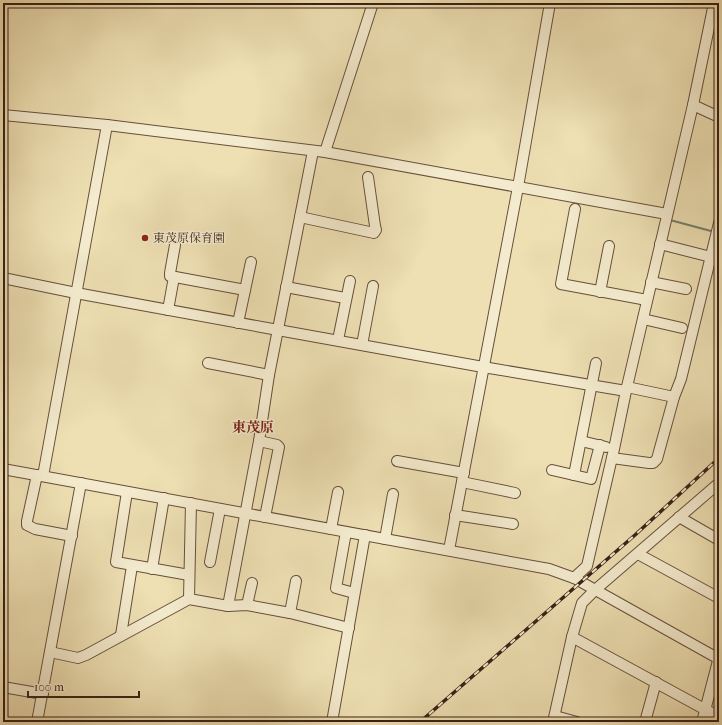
<svg xmlns="http://www.w3.org/2000/svg" width="722" height="725" viewBox="0 0 722 725" font-family="'IM FELL French Canon','Noto Serif JP',serif">
  <style>
    .lines { fill: none; stroke-linecap: round; stroke-linejoin: round }
    .stream { stroke: #747e6d; stroke-width: 2 }
    .minor-casing { stroke: #674f3c; stroke-width: 12 }
    .minor { stroke: #f4ebce; stroke-width: 10 }
    .rail-casing { stroke: #3a1f15; stroke-width: 3.5 }
    .rail { stroke: #f4ebce; stroke-width: 2; stroke-dasharray: 6; stroke-linecap: butt }
    .poi-dot { fill: #8f2418; stroke: #f4ebce; stroke-width: 1.5 }
    .labels { text-anchor: middle; dominant-baseline: central; stroke-width: 3; stroke-linejoin: round; paint-order: stroke }
    .poi-label { font-size: 12px; fill: #3a1f15; stroke: #f4ebce; text-anchor: start }
    .quarter-label { font-size: 14px; font-weight: bold; fill: #7a1f14; stroke: #f4ebce }
  </style>
  <rect width="100%" height="100%" fill="#eee0b3"/>
  <filter id="stains"><feTurbulence type="fractalNoise" baseFrequency=".005" numOctaves="4"/><feColorMatrix values="0 0 0 0 .2 0 0 0 0 .09 0 0 0 0 .02 0 0 0 .5 -.17"/></filter>
  <radialGradient id="worn" r=".72"><stop offset=".6" stop-color="#630" stop-opacity="0"/><stop offset="1" stop-color="#630" stop-opacity=".3"/></radialGradient>
  <g class="lines">
    <!-- stream -->
    <path class="stream" d="M 670,220 L 711,231"/>
    <defs>
      <g id="minor">
        <path d="M 693,105 L 719,117"/>
        <path d="M 3,115 L 107,125 L 325,152 L 667,214"/>
        <path d="M 325,152 L 373,3"/>
        <path d="M 575,209 L 561,284 L 647,300"/>
        <path d="M 300,217 L 374,233 L 376,230 L 375,226 L 368,177"/>
        <path d="M 660,244 L 711,257"/>
        <path d="M 175,245 L 170,273 L 170,276 L 245,290"/>
        <path d="M 3,278 L 76,293 L 278,330 L 483,367 L 626,391"/>
        <path d="M 651,282 L 686,289"/>
        <path d="M 286,287 L 345,298"/>
        <path d="M 600,292 L 609,246"/>
        <path d="M 168,310 L 174,277"/>
        <path d="M 643,319 L 682,328"/>
        <path d="M 238,323 L 251,262"/>
        <path d="M 338,340 L 350,281"/>
        <path d="M 362,345 L 373,286"/>
        <path d="M 208,363 L 269,375"/>
        <path d="M 627,387 L 674,397"/>
        <path d="M 259,441 L 277,445 L 279,447 L 265,517"/>
        <path d="M 581,441 L 606,447"/>
        <path d="M 612,458 L 649,463 L 653,463 L 657,459 L 674,397 L 681,379 L 719,223"/>
        <path d="M 397,461 L 464,473"/>
        <path d="M 3,469 L 549,569 L 574,578 L 719,659"/>
        <path d="M 552,470 L 591,479 L 600,445"/>
        <path d="M 37,475 L 27,521 L 27,525 L 35,529 L 72,536"/>
        <path d="M 574,475 L 596,363"/>
        <path d="M 43,476 L 107,125"/>
        <path d="M 462,482 L 515,493"/>
        <path d="M 127,492 L 116,562 L 189,575"/>
        <path d="M 455,515 L 513,524"/>
        <path d="M 679,517 L 719,540"/>
        <path d="M 331,529 L 338,492"/>
        <path d="M 346,532 L 336,588 L 354,593"/>
        <path d="M 385,539 L 393,494"/>
        <path d="M 449,550 L 518,187 L 550,3"/>
        <path d="M 638,554 L 719,598"/>
        <path d="M 210,562 L 220,509"/>
        <path d="M 152,569 L 164,498"/>
        <path d="M 574,578 L 587,566 L 614,449 L 626,391 L 693,105 L 714,3"/>
        <path d="M 189,599 L 191,503"/>
        <path d="M 247,605 L 252,583"/>
        <path d="M 228,606 L 259,441 L 269,375 L 313,151"/>
        <path d="M 290,613 L 296,581"/>
        <path d="M 121,635 L 132,566"/>
        <path d="M 572,637 L 719,717"/>
        <path d="M 50,652 L 78,658 L 86,655 L 189,599 L 228,606 L 247,605 L 290,613 L 349,628"/>
        <path d="M 3,687 L 43,694"/>
        <path d="M 555,716 L 577,722"/>
        <path d="M 37,722 L 81,483"/>
        <path d="M 332,722 L 365,535"/>
        <path d="M 553,722 L 572,637 L 582,603 L 595,590 L 719,483"/>
        <path d="M 645,722 L 656,682"/>
        <path d="M 702,722 L 719,657"/>
      </g>
    </defs>
    <!-- minor casing -->
    <use href="#minor" class="minor-casing"/>
    <!-- minor -->
    <use href="#minor" class="minor"/>
    <defs>
      <path id="rail" d="M 420,722 L 635,535 L 719,458"/>
    </defs>
    <!-- rail casing -->
    <use href="#rail" class="rail-casing"/>
    <!-- rail -->
    <use href="#rail" class="rail"/>
  </g>
  <!-- markers -->
  <circle class="poi-dot" cx="145" cy="238" r="4"/>
  <g class="labels">
    <!-- poi labels -->
    <g class="poi-label">
      <text x="153" y="238">東茂原保育園</text>
    </g>
    <!-- quarter labels -->
    <g class="quarter-label">
      <text x="253" y="427">東茂原</text>
    </g>
  </g>
  <!-- margin -->
  <rect width="722" height="725" fill="none" stroke="#eee0b3" stroke-width="16"/>
  <rect x="4" y="4" width="714" height="717" fill="none" stroke="#3a1f15" stroke-width="2"/>
  <rect x="8" y="8" width="706" height="709" fill="none" stroke="#3a1f15"/>
  <!-- scale -->
  <path d="M28 691v6h111v-6" fill="none" stroke="#3a1f15" stroke-width="2"/>
  <text x="34" y="691" font-size="12" fill="#3a1f15" stroke="#f4ebce" stroke-width="3" paint-order="stroke">100 m</text>
  <rect width="100%" height="100%" filter="url(#stains)"/>
  <rect width="100%" height="100%" fill="url(#worn)"/>
</svg>
